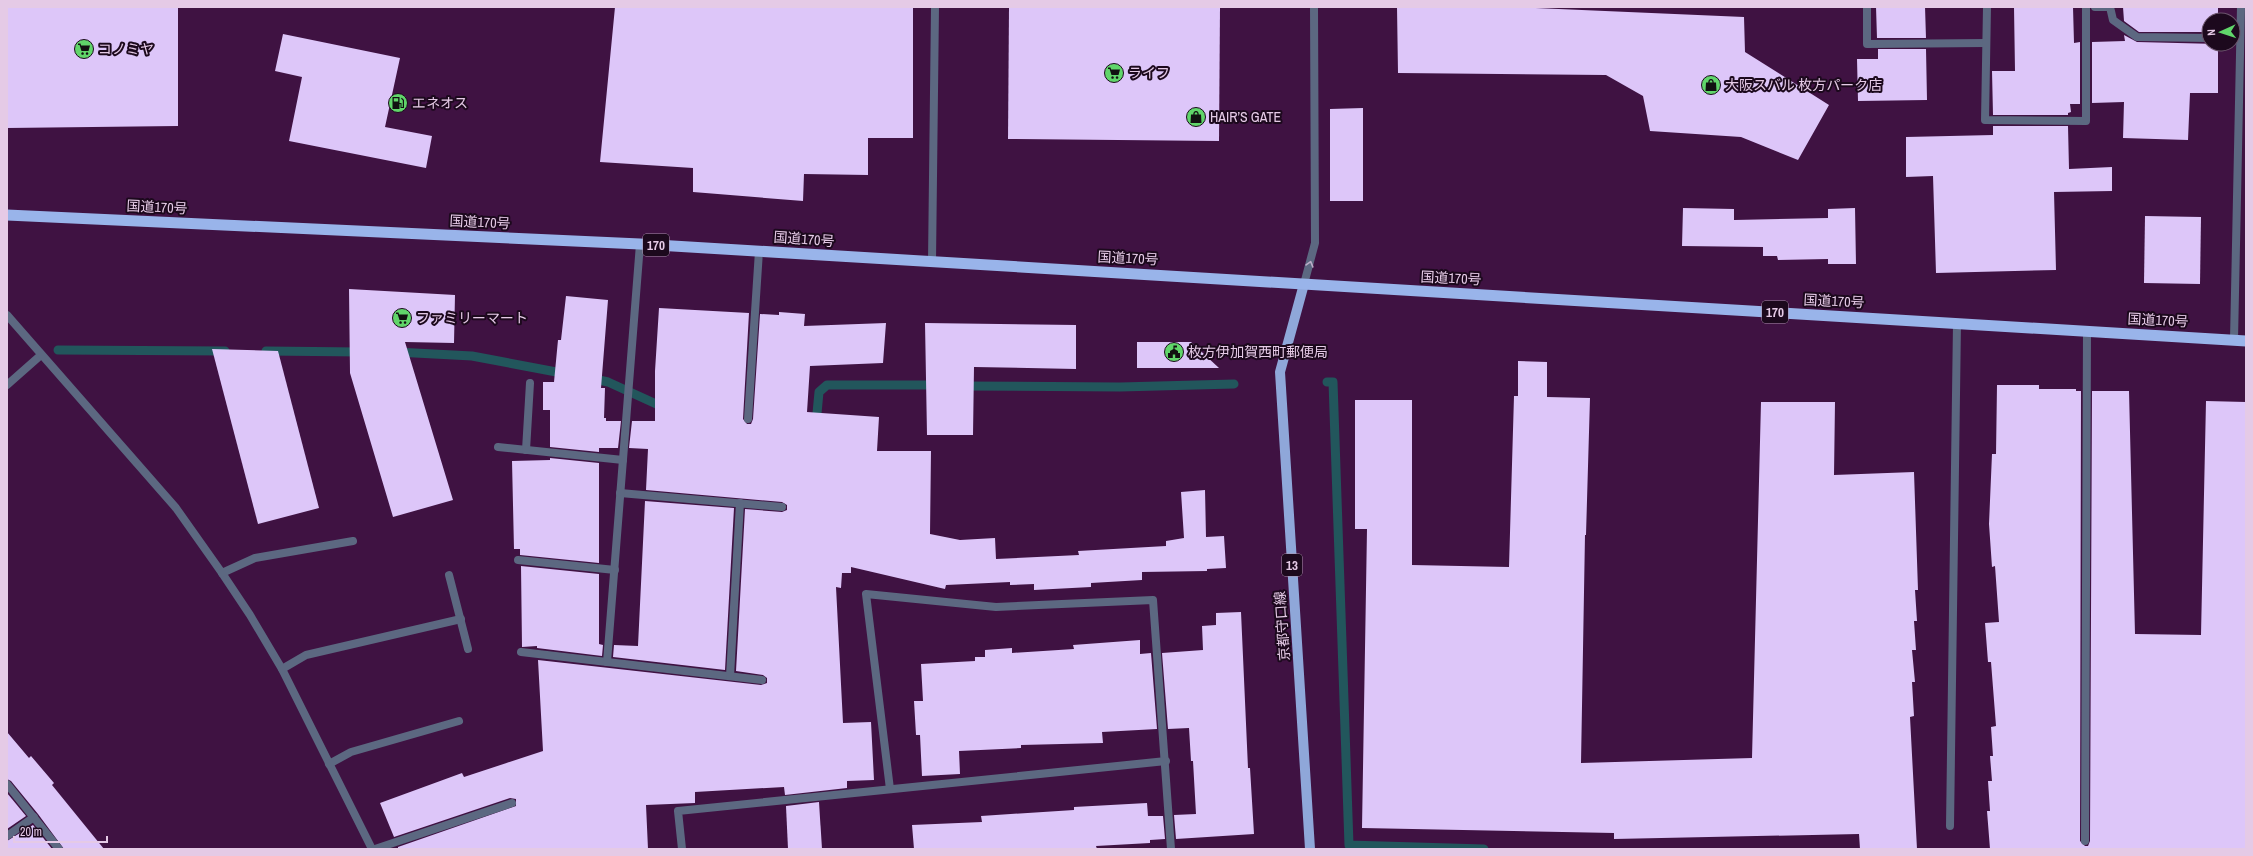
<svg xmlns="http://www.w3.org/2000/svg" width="2253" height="856" viewBox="0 0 2253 856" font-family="'Archivo Narrow','Noto Sans JP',sans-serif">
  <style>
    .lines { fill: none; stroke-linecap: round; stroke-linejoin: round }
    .stream { stroke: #22565c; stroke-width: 9 }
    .building { fill: #ddc6f9 }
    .service { stroke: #5c6881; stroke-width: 8 }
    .minor { stroke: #5c6881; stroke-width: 8 }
    .primary { stroke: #8fa7d9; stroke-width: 10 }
    .trunk { stroke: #99b4ea; stroke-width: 11 }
    .oneway { stroke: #bcadc8 }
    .labels { text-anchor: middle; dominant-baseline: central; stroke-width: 4; stroke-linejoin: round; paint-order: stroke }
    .shield { fill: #1c091d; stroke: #a990aa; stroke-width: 1 }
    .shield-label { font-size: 13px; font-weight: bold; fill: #e5cae6 }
    .poi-label { font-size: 14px; fill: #e5cae6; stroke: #1c091d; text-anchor: start }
    .street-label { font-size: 14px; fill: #e5cae6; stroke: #1c091d }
  </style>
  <rect width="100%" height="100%" fill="#3f1242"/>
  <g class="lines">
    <!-- stream -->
    <g class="stream">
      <path d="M 58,350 L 225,351"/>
      <path d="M 266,351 L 361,352"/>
      <path d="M 396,352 L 472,356 L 567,374"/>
      <path d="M 590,378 L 608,382 L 665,408"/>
      <path d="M 1327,382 L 1333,382 L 1349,845 L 1484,849"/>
      <path d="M 962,386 L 1120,387 L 1234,384"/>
      <path d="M 816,424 L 819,392 L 827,385 L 937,385"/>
    </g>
  </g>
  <!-- building -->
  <g class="building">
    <path d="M 7,7 L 178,7 L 178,126 L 7,128 Z"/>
    <path d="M 615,7 L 913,7 L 913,138 L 868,138 L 868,175 L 804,174 L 803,201 L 693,192 L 693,168 L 600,162 Z"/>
    <path d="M 1009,7 L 1220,7 L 1219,141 L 1008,139 Z"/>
    <path d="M 1397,7 L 1511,7 L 1744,17 L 1745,52 L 1829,105 L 1798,160 L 1741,137 L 1650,131 L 1643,96 L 1606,75 L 1398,73 Z"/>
    <path d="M 1876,7 L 1925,7 L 1926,38 L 1877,38 Z"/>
    <path d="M 2014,7 L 2073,7 L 2074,43 L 2080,42 L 2080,104 L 2070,104 L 2071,112 L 2068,113 L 2068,115 L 1993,115 L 1992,71 L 2015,71 Z"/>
    <path d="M 2123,7 L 2218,7 L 2218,20 L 2209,20 L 2209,32 L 2139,32 L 2124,21 Z"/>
    <path d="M 283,34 L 400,58 L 385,127 L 432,136 L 426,168 L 289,141 L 302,77 L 275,71 Z"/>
    <path d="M 2124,35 L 2137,42 L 2218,44 L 2218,93 L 2190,93 L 2188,140 L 2123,138 L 2124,102 L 2092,103 L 2092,42 L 2125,41 Z"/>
    <path d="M 1878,49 L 1926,49 L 1927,100 L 1858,101 L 1857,59 L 1878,59 Z"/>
    <path d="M 1363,108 L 1363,201 L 1330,201 L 1330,109 Z"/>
    <path d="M 1993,126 L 2068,126 L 2069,169 L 2112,167 L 2112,191 L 2054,192 L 2056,270 L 1936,273 L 1933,176 L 1906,177 L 1906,137 L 1993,135 Z"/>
    <path d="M 1683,208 L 1734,209 L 1734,220 L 1828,218 L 1828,209 L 1855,208 L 1856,264 L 1828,264 L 1828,259 L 1778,260 L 1777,256 L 1763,256 L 1763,247 L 1682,246 Z"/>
    <path d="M 2145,216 L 2201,217 L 2200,284 L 2144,283 Z"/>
    <path d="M 349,289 L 455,295 L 454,343 L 405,342 L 453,500 L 393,517 L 350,373 Z"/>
    <path d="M 566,296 L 608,300 L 601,388 L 605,388 L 604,418 L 606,418 L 606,421 L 621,421 L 618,448 L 599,448 L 599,452 L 550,447 L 550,410 L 543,410 L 543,382 L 554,382 L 558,340 L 561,340 Z"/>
    <path d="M 659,308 L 749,313 L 743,419 L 747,424 L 751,424 L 753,419 L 760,314 L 779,315 L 779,312 L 805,314 L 804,326 L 886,323 L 883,363 L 810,366 L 807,412 L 879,417 L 877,451 L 931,451 L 930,534 L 960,540 L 995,538 L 996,559 L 1079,555 L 1078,551 L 1166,546 L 1166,541 L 1184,538 L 1181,492 L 1205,490 L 1206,537 L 1224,536 L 1226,568 L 1207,569 L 1207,571 L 1142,572 L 1142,580 L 1091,583 L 1091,587 L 1034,590 L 1034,584 L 1010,585 L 1010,582 L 946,585 L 945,589 L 851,567 L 851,573 L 842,573 L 841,588 L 836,587 L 843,723 L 871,722 L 874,780 L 847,781 L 847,788 L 785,795 L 784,787 L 695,792 L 695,803 L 646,805 L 648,849 L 398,849 L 398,847 L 516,806 L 516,799 L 510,798 L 394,837 L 380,803 L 462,773 L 464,777 L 543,751 L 538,660 L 761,685 L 767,683 L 767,678 L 763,675 L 736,671 L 745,509 L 782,512 L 787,510 L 787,505 L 782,502 L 646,490 L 648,449 L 629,448 L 632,421 L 655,421 L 655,371 Z"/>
    <path d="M 925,323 L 1076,325 L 1076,369 L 974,367 L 973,435 L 927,435 Z"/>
    <path d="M 1137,342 L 1191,342 L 1219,368 L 1137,368 Z"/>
    <path d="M 212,349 L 278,351 L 319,508 L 258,524 Z"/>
    <path d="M 1518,361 L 1547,362 L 1547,397 L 1590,398 L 1586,535 L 1585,535 L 1581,763 L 1752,758 L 1761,402 L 1835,402 L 1834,475 L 1914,472 L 1918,590 L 1915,590 L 1917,621 L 1914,621 L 1916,650 L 1912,650 L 1915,682 L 1912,682 L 1914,716 L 1910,717 L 1917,849 L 1860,849 L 1859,834 L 1614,839 L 1614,833 L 1362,828 L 1367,529 L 1355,529 L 1355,400 L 1412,400 L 1412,565 L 1509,567 L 1514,396 L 1518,396 Z"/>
    <path d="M 1997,385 L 2039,385 L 2039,389 L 2076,389 L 2076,391 L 2081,391 L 2080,841 L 2085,846 L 2088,846 L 2090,841 L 2092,391 L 2129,391 L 2135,634 L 2201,635 L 2206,401 L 2246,402 L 2246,849 L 1990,849 L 1987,811 L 1990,811 L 1988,781 L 1992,781 L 1990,756 L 1993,756 L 1991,727 L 1996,726 L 1991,662 L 1988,662 L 1985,623 L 1999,622 L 1995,566 L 1992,567 L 1989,524 L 1992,454 L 1996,454 Z"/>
    <path d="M 550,458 L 599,463 L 599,563 L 520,555 L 520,549 L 514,549 L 512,461 L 550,460 Z"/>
    <path d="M 645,501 L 734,508 L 725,670 L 613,657 L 614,645 L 638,646 Z"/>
    <path d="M 521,566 L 599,574 L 599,644 L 603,645 L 602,656 L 537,648 L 537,646 L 522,647 Z"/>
    <path d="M 1241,612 L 1248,768 L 1250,768 L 1254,834 L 1176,839 L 1174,815 L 1196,814 L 1193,761 L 1191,761 L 1189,728 L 1168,729 L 1162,653 L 1203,650 L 1202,626 L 1216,625 L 1216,613 Z"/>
    <path d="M 1140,640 L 1140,654 L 1151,653 L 1157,729 L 1102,732 L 1103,743 L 1021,745 L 1021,748 L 959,751 L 960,774 L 922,776 L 920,735 L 916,735 L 914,701 L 923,701 L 921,664 L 975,661 L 975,657 L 985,657 L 985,650 L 1012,648 L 1012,653 L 1074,649 L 1073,645 Z"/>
    <path d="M 7,732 L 29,758 L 31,756 L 54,783 L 52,785 L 104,849 L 64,849 L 38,814 L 11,781 L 7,779 Z"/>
    <path d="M 7,793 L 26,816 L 7,829 Z"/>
    <path d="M 819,802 L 822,849 L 788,849 L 786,806 Z"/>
    <path d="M 1147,803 L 1148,816 L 1163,816 L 1165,839 L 1150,840 L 1150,843 L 1096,846 L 1097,849 L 914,849 L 912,825 L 982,822 L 981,816 L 1074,810 L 1074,807 Z"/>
    <path d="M 33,825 L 52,849 L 7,849 L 7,841 Z"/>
  </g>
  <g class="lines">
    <!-- service -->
    <g class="service">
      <path d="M 932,262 L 935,7"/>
      <path d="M 7,385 L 41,355"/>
    </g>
    <!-- minor -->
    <g class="minor">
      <path d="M 1867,7 L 1867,44 L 1986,43"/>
      <path d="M 1987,7 L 1985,120 L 2086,121 L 2086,7"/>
      <path d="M 2095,7 L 2110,7"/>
      <path d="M 2110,7 L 2113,20 L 2137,37 L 2209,38"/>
      <path d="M 1304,284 L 1315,243 L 1314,7"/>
      <path d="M 7,315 L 176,508 L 222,573 L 250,615 L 282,669 L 372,849"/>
      <path d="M 2234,340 L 2241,7"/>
      <path d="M 748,419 L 759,251"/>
      <path d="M 498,447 L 623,460"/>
      <path d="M 526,450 L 530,383"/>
      <path d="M 620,493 L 782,507"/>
      <path d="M 518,560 L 615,570"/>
      <path d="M 222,573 L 255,558 L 353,541"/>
      <path d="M 449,575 L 468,649"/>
      <path d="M 521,652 L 762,680"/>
      <path d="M 607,662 L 640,244"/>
      <path d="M 282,669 L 306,655 L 461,619"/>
      <path d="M 730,676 L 740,503"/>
      <path d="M 329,764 L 351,752 L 459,721"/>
      <path d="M 7,784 L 59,849"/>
      <path d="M 890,789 L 866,594 L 996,607 L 1153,600 L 1171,849"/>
      <path d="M 1950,826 L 1957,323"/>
      <path d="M 7,836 L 34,817"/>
      <path d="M 2085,841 L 2087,331"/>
      <path d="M 375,849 L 512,803"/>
      <path d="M 682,849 L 678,811 L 1166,761"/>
    </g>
    <!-- primary -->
    <path class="primary" d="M 1304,284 L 1280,372 L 1310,849"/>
    <!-- trunk -->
    <path class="trunk" d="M 7,215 L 640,244 L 2246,341"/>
  </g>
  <!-- one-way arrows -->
  <defs><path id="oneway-chevron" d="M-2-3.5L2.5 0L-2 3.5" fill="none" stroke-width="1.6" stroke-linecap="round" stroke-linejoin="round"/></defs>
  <use class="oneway" href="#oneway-chevron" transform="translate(1310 264) rotate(-74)"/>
  <!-- icons -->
  <defs>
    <symbol id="supermarket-disc" viewBox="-11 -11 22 22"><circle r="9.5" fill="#60d56a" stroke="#1c091d"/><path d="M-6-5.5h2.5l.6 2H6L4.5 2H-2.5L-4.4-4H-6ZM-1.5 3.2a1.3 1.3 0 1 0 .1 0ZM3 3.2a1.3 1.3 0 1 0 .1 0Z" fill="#111"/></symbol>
    <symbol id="shop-disc" viewBox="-11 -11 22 22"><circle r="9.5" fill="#60d56a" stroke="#1c091d"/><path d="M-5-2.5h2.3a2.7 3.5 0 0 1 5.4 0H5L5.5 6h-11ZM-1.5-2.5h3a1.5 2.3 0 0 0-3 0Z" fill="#111"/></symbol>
    <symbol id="fuel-disc" viewBox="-11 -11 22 22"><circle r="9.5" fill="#60d56a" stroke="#1c091d"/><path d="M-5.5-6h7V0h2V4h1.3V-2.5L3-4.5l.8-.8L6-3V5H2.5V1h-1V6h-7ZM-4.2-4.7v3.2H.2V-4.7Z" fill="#111"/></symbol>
    <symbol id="civic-disc" viewBox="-11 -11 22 22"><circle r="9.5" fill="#60d56a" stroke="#1c091d"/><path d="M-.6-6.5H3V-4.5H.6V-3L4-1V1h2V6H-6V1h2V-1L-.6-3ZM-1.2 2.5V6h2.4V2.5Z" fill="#111"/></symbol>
  </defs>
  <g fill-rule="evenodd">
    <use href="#supermarket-disc" x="73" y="38" width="22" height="22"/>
    <use href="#supermarket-disc" x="1103" y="62" width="22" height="22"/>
    <use href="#shop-disc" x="1700" y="74" width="22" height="22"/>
    <use href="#fuel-disc" x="387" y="92" width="22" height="22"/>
    <use href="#shop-disc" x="1185" y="106" width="22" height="22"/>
    <use href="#supermarket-disc" x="391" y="307" width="22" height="22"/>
    <use href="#civic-disc" x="1163" y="341" width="22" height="22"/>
  </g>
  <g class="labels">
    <!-- shield labels -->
    <g class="shield">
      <rect x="643" y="234" width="26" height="22" rx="3"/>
      <rect x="1762" y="301" width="26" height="22" rx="3"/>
      <rect x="1282" y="554" width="20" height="22" rx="3"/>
    </g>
    <g class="shield-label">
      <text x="656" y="245">170</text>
      <text x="1775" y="312">170</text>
      <text x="1292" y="565">13</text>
    </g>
    <!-- poi labels -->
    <g class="poi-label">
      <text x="98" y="49">コノミヤ</text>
      <text x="1128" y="73">ライフ</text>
      <text x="1725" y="85">大阪スバル 枚方パーク店</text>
      <text x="412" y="103">エネオス</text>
      <text x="1210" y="117">HAIR’S GATE</text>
      <text x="416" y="318">ファミリーマート</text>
      <text x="1188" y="352">枚方伊加賀西町郵便局</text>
    </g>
    <!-- street labels -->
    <g class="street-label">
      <text transform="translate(157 207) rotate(3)">国道170号</text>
      <text transform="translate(480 222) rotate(3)">国道170号</text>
      <text transform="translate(804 239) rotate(4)">国道170号</text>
      <text transform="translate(1128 258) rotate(3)">国道170号</text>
      <text transform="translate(1451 278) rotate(3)">国道170号</text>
      <text transform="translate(1834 301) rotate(3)">国道170号</text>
      <text transform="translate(2158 320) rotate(3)">国道170号</text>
      <text transform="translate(1282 626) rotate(-94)">京都守口線</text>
    </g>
  </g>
  <!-- border -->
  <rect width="2253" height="856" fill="none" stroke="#e5cae6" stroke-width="16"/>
  <!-- north arrow -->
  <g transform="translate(2221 32) rotate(267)"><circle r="19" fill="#1c091d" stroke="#6c566d"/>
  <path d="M0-3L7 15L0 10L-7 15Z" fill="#60d56a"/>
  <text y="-6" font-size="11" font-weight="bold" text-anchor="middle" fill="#e5cae6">N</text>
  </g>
  <!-- scale -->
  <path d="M14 836v6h93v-6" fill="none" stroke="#e5cae6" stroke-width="2"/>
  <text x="20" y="836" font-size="12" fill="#e5cae6" stroke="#1c091d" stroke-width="3" paint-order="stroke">20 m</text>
</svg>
